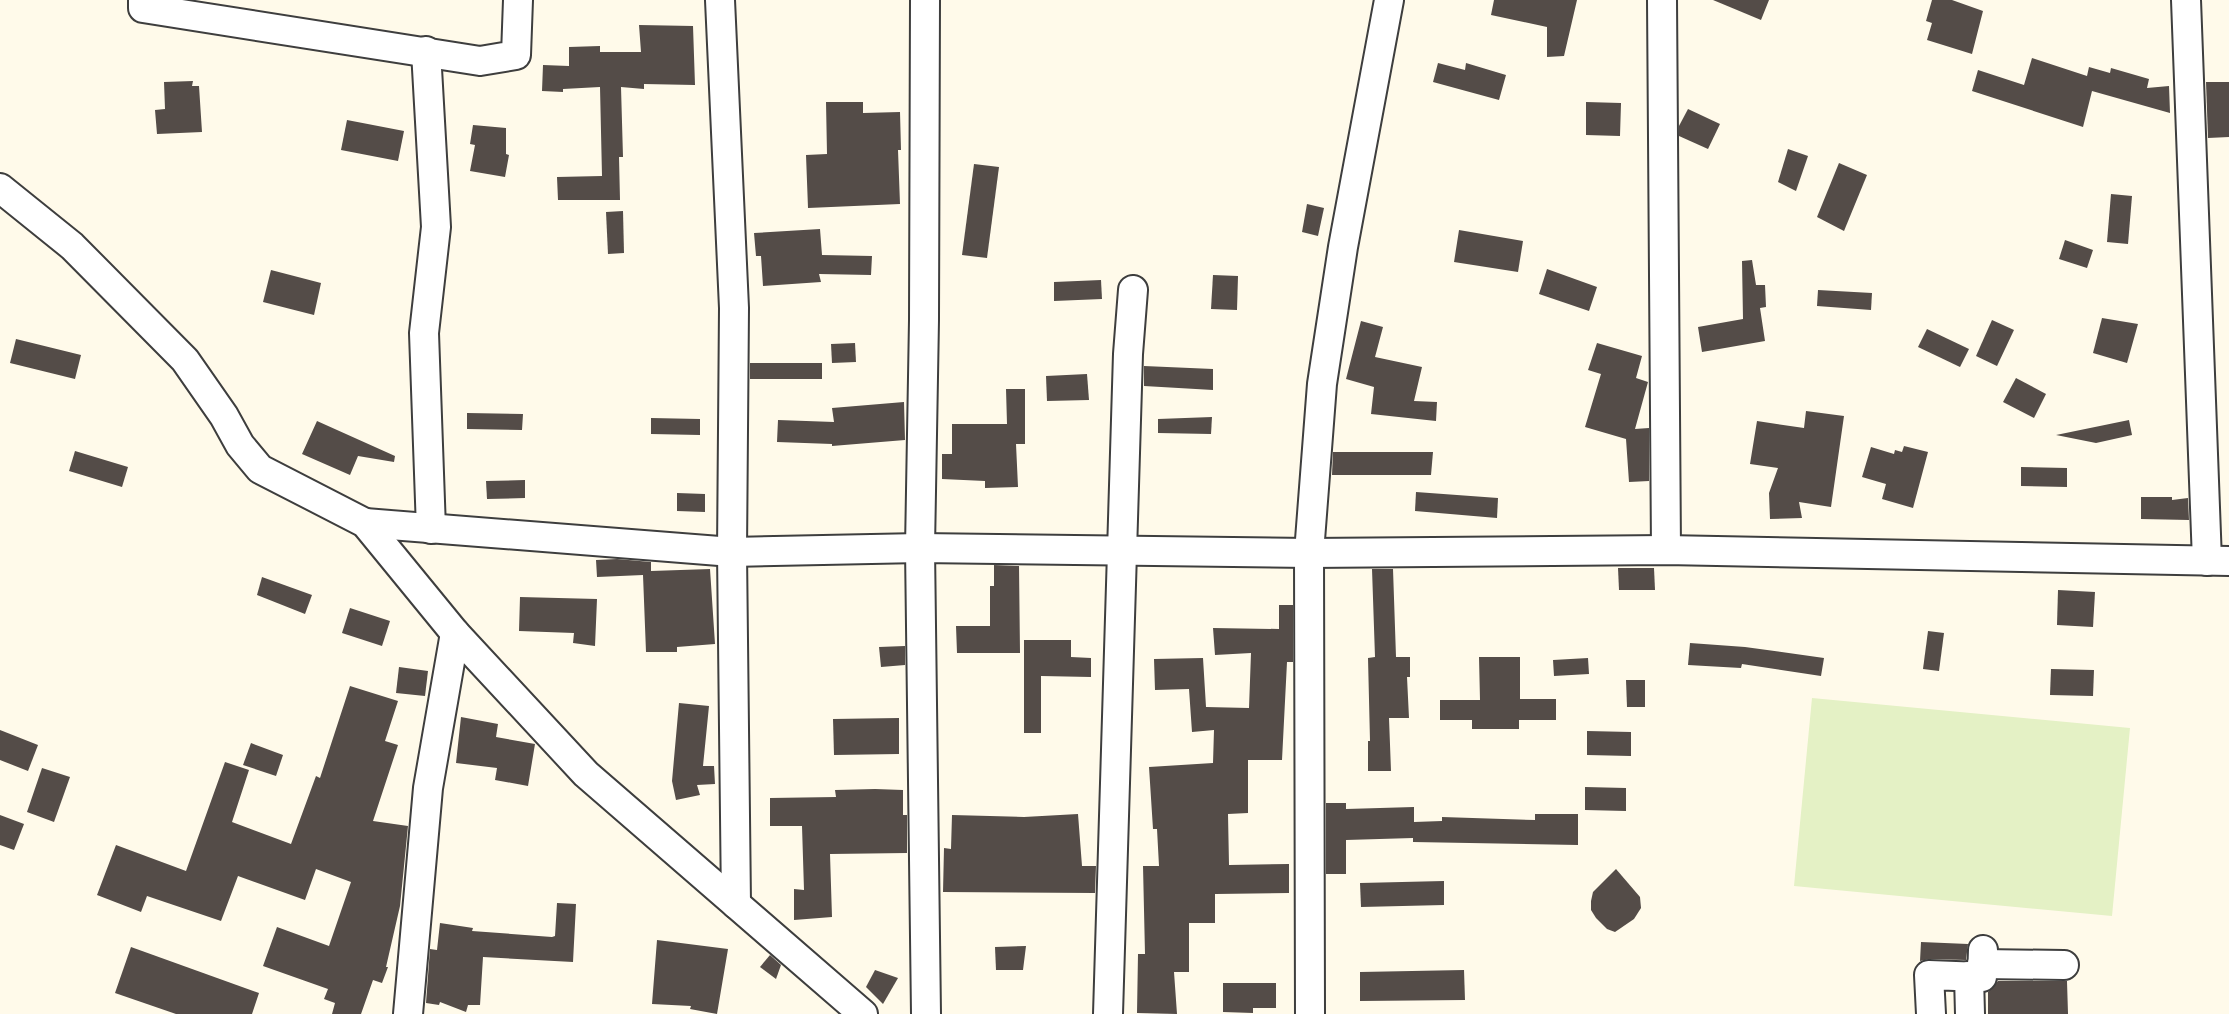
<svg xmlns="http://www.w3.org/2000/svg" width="2229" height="1014" viewBox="0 0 2229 1014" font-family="'Libre Baskerville',serif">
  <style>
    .pitch { fill: #e4f1c5 }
    .building { fill: #544c48 }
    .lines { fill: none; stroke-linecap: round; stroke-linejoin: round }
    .minor-casing { stroke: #3e3e3e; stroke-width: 32 }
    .minor { stroke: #fff; stroke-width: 28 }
  </style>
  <rect width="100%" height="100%" fill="#fffaea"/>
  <!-- pitch -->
  <path class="pitch" d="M 1812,698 L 2130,728 L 2112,916 L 1794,886 Z"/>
  <!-- building -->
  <g class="building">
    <path d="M 1494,0 L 1577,0 L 1564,56 L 1547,57 L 1547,27 L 1491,15 Z"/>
    <path d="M 1713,0 L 1769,0 L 1761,20 Z"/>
    <path d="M 1932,0 L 1952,0 L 1983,11 L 1972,54 L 1927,40 L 1932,23 L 1926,21 Z"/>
    <path d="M 639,25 L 693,26 L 695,85 L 644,84 L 644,89 L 621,87 L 623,157 L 619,157 L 620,200 L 558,200 L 557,177 L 602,176 L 600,87 L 563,89 L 563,92 L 542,91 L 543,65 L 569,66 L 569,47 L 600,46 L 600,52 L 641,52 Z"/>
    <path d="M 2032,58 L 2087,76 L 2089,67 L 2110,73 L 2111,68 L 2149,79 L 2147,88 L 2169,86 L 2170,113 L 2092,91 L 2083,127 L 1972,91 L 1978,70 L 2024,85 Z"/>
    <path d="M 1438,63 L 1465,70 L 1466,63 L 1506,75 L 1499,100 L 1433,82 Z"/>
    <path d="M 193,81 L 192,86 L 199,86 L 202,132 L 157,134 L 155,110 L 165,109 L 164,82 Z"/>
    <path d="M 2206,82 L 2229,82 L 2229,137 L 2208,138 Z"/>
    <path d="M 826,102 L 863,102 L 863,113 L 900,112 L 901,150 L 898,150 L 900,204 L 808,208 L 806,155 L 827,154 Z"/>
    <path d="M 1586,102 L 1621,103 L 1620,136 L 1586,135 Z"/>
    <path d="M 1688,109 L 1720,124 L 1708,149 L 1679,136 L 1679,126 Z"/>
    <path d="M 347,120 L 404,131 L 398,161 L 341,150 Z"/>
    <path d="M 473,125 L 506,128 L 506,154 L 509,155 L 505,177 L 470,171 L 475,145 L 470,144 Z"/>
    <path d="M 1788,149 L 1808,156 L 1796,191 L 1778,182 Z"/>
    <path d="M 1839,163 L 1867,175 L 1844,231 L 1817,217 Z"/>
    <path d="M 974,164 L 999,167 L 987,258 L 962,255 Z"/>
    <path d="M 2111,194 L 2132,196 L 2128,244 L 2107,242 Z"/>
    <path d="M 1307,204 L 1324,208 L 1318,236 L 1302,232 Z"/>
    <path d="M 623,211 L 624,253 L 608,254 L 606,212 Z"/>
    <path d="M 820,229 L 822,255 L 872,256 L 871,275 L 819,274 L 821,282 L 763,286 L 761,256 L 756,256 L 754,233 Z"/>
    <path d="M 1459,230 L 1523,241 L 1518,272 L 1454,262 Z"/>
    <path d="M 2065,240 L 2093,250 L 2087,268 L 2059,259 Z"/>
    <path d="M 1752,260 L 1756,285 L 1765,285 L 1766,307 L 1760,308 L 1765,341 L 1702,352 L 1698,327 L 1743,319 L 1742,261 Z"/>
    <path d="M 1547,269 L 1597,287 L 1589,311 L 1539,294 Z"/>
    <path d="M 271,270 L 321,283 L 314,315 L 263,302 Z"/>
    <path d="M 1213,275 L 1238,276 L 1237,310 L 1211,309 Z"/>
    <path d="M 1101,280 L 1102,299 L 1054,301 L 1054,282 Z"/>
    <path d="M 1818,290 L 1872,293 L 1871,310 L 1817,306 Z"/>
    <path d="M 2102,318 L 2138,324 L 2127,363 L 2093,353 Z"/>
    <path d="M 1992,320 L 2014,330 L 1997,366 L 1976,356 Z"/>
    <path d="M 1361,321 L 1383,327 L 1375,357 L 1422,367 L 1414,401 L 1437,402 L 1436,421 L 1371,414 L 1374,387 L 1346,379 Z"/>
    <path d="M 1927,329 L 1969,349 L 1960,367 L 1918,347 Z"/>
    <path d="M 16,339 L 81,355 L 75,379 L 10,363 Z"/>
    <path d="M 855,343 L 856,362 L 832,363 L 831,344 Z"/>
    <path d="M 1597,343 L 1642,356 L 1636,378 L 1648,382 L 1635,429 L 1649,428 L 1649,481 L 1629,482 L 1626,439 L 1585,427 L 1601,374 L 1588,370 Z"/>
    <rect x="750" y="363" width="72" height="16"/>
    <path d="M 1144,366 L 1213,369 L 1213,390 L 1144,386 Z"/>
    <path d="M 1087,374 L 1089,400 L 1047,401 L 1046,376 Z"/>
    <path d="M 2016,378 L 2046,394 L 2034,418 L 2003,402 Z"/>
    <path d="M 1006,389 L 1025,389 L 1025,444 L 1016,444 L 1018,487 L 985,488 L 985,481 L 942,479 L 942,454 L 952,454 L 952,424 L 1007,424 Z"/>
    <path d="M 904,402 L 905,440 L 832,446 L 832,444 L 777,442 L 778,420 L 834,422 L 832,408 Z"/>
    <path d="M 1806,411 L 1844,416 L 1831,507 L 1799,502 L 1802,518 L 1770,519 L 1769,493 L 1778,468 L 1750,464 L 1757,421 L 1804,428 Z"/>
    <path d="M 467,413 L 523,414 L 522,430 L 467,429 Z"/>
    <path d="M 1212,417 L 1211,434 L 1158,433 L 1158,419 Z"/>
    <path d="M 651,418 L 700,419 L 700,435 L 651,434 Z"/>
    <path d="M 2129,420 L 2132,435 L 2096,443 L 2056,435 Z"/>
    <path d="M 317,421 L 395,456 L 394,462 L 358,456 L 350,475 L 302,454 Z"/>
    <path d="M 1904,446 L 1928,452 L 1913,508 L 1882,499 L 1886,484 L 1862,477 L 1871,447 L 1894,454 L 1895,450 L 1902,452 Z"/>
    <path d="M 75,451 L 128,467 L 122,487 L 69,471 Z"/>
    <path d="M 1333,452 L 1433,452 L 1431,475 L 1332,475 Z"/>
    <path d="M 2021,467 L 2067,468 L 2067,487 L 2021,486 Z"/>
    <path d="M 525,480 L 525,498 L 487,499 L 486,481 Z"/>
    <path d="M 1416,492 L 1498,498 L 1497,518 L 1415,511 Z"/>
    <path d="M 677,493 L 705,494 L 705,512 L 677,511 Z"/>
    <path d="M 2141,497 L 2172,497 L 2172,500 L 2188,498 L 2189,520 L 2141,519 Z"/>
    <path d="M 617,559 L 651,562 L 651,571 L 710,569 L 715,644 L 677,647 L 677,652 L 646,652 L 643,575 L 597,577 L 596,560 Z"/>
    <path d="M 994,565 L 1019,566 L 1020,653 L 957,653 L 956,626 L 990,626 L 990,586 L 994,586 Z"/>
    <path d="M 1618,568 L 1654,568 L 1655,590 L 1619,590 Z"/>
    <path d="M 1372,569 L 1393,569 L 1396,657 L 1410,657 L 1410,677 L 1407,677 L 1409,718 L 1389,718 L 1391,771 L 1368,771 L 1368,741 L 1370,741 L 1368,658 L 1375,657 Z"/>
    <path d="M 262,577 L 312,595 L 305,614 L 257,595 Z"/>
    <path d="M 2058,590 L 2095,592 L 2093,627 L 2057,625 Z"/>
    <path d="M 520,597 L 597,599 L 595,646 L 573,643 L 574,633 L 519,631 Z"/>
    <path d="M 1279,605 L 1293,605 L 1293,662 L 1287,662 L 1282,760 L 1248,760 L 1248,813 L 1228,814 L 1229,865 L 1289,864 L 1289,893 L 1215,894 L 1215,923 L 1189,923 L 1189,972 L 1174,972 L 1177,1014 L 1137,1013 L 1138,954 L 1145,954 L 1143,866 L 1159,866 L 1157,829 L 1153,829 L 1149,767 L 1213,763 L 1214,730 L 1192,732 L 1189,689 L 1155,690 L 1154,659 L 1203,658 L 1206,707 L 1249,708 L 1251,653 L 1215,655 L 1213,628 L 1279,629 Z"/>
    <path d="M 350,608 L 390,621 L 382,646 L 342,633 Z"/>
    <path d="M 1928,631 L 1944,633 L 1939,671 L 1923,669 Z"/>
    <path d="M 1024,640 L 1071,640 L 1071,657 L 1091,658 L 1091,677 L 1041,676 L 1041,733 L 1024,733 Z"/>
    <path d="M 1690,643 L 1745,647 L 1824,658 L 1821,676 L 1742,664 L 1741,668 L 1688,665 Z"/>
    <path d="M 905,646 L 905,665 L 881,667 L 879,647 Z"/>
    <path d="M 1479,657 L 1520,657 L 1520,699 L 1556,699 L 1556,720 L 1519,720 L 1519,729 L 1472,729 L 1472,720 L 1440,720 L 1440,700 L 1480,700 Z"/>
    <path d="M 1588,658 L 1589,674 L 1554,676 L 1553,660 Z"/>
    <path d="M 399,667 L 428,671 L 425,696 L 396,693 Z"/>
    <path d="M 2051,669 L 2094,670 L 2093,696 L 2050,695 Z"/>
    <path d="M 1626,680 L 1645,680 L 1645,707 L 1627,707 Z"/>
    <path d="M 350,686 L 398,701 L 385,741 L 398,745 L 373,821 L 408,826 L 400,906 L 386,967 L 388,967 L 382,983 L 373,980 L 361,1014 L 332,1014 L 335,1003 L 324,999 L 328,989 L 263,966 L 277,927 L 329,946 L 351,882 L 316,869 L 305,900 L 238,876 L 221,921 L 147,896 L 141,912 L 97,895 L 116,845 L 186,871 L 225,762 L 249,770 L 232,822 L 291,844 L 316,776 L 320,778 Z"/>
    <path d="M 679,703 L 709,706 L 703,766 L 714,766 L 715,784 L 697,785 L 700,795 L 676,800 L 672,781 Z"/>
    <path d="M 461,717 L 498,724 L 496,737 L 535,744 L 528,786 L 495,780 L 497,768 L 456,763 Z"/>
    <path d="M 899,718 L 899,754 L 834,755 L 833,719 Z"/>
    <path d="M 0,730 L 38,745 L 28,771 L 0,760 Z"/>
    <path d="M 1587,731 L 1631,732 L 1631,756 L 1587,755 Z"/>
    <path d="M 251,743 L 283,755 L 276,776 L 243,765 Z"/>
    <path d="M 42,768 L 70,777 L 54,822 L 27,812 Z"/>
    <path d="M 1585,787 L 1626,788 L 1626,811 L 1585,810 Z"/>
    <path d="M 875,789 L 903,790 L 903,815 L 907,815 L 907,853 L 830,854 L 832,917 L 794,920 L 794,889 L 804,890 L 802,826 L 770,826 L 770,798 L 836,797 L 835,790 Z"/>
    <path d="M 1326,803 L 1346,803 L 1346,809 L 1414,807 L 1414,822 L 1442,821 L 1442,817 L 1535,820 L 1535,814 L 1578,814 L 1578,845 L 1413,842 L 1413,838 L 1346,840 L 1346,874 L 1326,874 Z"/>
    <path d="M 1078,814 L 1082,866 L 1096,866 L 1095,893 L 943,892 L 944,848 L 951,849 L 952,815 L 1024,817 Z"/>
    <path d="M 0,815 L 24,824 L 14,850 L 0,845 Z"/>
    <path d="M 1616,869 L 1640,897 L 1641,908 L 1634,919 L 1615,932 L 1607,929 L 1596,918 L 1591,910 L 1591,901 L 1593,892 Z"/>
    <path d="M 1444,881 L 1444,905 L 1361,907 L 1360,883 Z"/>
    <path d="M 557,903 L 576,904 L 573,962 L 483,957 L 480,1005 L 468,1005 L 466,1012 L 440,1002 L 439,1005 L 426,1003 L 430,949 L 437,950 L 440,923 L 473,928 L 472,931 L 552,937 L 555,936 Z"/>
    <path d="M 657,940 L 728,949 L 717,1014 L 690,1009 L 691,1006 L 652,1004 Z"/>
    <path d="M 1921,942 L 1968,944 L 1966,960 L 1930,959 L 1920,961 Z"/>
    <path d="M 1026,946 L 1023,970 L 996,970 L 995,947 Z"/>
    <path d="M 131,947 L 259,993 L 252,1014 L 176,1014 L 115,993 Z"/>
    <path d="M 770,955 L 781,965 L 776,979 L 760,967 Z"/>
    <path d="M 875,970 L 898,978 L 883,1004 L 866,987 Z"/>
    <path d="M 1464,970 L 1465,1000 L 1360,1001 L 1360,972 Z"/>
    <path d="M 1998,981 L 2067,981 L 2068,1014 L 1988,1014 L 1988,992 Z"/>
    <path d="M 1223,983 L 1276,983 L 1276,1008 L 1253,1008 L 1253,1013 L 1223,1012 Z"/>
  </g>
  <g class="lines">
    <defs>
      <g id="minor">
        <path d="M 143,0 L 143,8 L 480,61 L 516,55 L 518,0"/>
        <path d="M 720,0 L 734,308 L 732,552 L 736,904"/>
        <path d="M 925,0 L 924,320 L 920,548 L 926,1014"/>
        <path d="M 1662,0 L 1666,550"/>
        <path d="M 2186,0 L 2207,561"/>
        <path d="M 426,51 L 436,227 L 424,333 L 431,529"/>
        <path d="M 0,188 L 72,246 L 185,360 L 224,416 L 240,445 L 260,469 L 365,523 L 455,633 L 586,774 L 863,1014"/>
        <path d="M 365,523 L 732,552 L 920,548 L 1309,553 L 1666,550 L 2229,561"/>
        <path d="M 1982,964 L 2064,965"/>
        <path d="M 1969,976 L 1970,1014"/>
        <path d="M 408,1014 L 428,788 L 455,633"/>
        <path d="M 1108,1014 L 1128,354 L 1133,290"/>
        <path d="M 1310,1014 L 1309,553 L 1322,384 L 1343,247 L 1389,0"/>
        <path d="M 1931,1014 L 1929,975 L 1982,977 L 1983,950"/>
      </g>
    </defs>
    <!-- minor casing -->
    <use href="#minor" class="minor-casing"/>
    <!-- minor -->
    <use href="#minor" class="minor"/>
  </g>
</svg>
